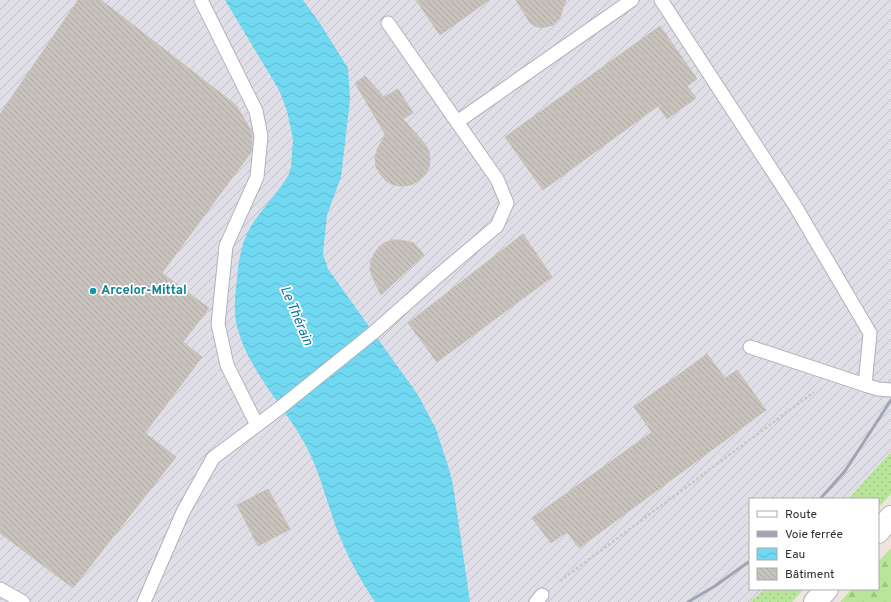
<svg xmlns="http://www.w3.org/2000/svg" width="891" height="602" viewBox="0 0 891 602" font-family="Overpass,sans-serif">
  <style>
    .industrial { fill: url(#industrial-furrows) }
    .grass { fill: url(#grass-dots) }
    .forest { fill: url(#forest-firs) }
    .water { fill: url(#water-waves) }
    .building { fill: url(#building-back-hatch); stroke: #c9c2b7 }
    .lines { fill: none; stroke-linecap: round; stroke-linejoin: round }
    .lane-casing { stroke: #aeb2bc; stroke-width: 15 }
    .street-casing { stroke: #aeb2bc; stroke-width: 24 }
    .path { stroke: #c8c8c8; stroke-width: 2.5; stroke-dasharray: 3 2; stroke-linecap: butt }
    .lane { stroke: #fff; stroke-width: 13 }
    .street { stroke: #fff; stroke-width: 22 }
    .rail { stroke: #a0a5b6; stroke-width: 3 }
    .culture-dot { fill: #0f9aa8; stroke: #fff; stroke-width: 1.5 }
    .labels { text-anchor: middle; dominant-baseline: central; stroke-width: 3.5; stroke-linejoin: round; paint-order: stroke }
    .culture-label { font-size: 13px; font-weight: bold; fill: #0d838f; stroke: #fff; text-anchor: start }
    .water-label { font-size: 14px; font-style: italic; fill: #0b78a1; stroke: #fff }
  </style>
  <defs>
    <pattern id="industrial-furrows" width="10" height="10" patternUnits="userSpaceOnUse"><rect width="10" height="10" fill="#e0dee6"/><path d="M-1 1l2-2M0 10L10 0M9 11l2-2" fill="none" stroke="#c0bfc5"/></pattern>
    <pattern id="grass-dots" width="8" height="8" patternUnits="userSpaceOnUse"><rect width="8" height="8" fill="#b9e59a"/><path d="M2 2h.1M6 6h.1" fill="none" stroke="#9fc585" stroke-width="1.8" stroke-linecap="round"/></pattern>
    <pattern id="forest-firs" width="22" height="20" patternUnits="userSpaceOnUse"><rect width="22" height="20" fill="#b9e59a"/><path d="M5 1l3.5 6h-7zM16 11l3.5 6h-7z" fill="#9fc585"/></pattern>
    <pattern id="water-waves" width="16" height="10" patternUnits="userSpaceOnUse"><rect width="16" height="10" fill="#70d8f1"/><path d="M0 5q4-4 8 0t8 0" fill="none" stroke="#61bacf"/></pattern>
    <pattern id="building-back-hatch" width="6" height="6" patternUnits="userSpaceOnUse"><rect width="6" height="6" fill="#c9c3bd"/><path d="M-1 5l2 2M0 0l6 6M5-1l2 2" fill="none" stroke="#ada8a3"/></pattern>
  </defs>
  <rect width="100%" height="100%" fill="#eee6de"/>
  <!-- industrial -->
  <path class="industrial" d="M 0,0 L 891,0 L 891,452 L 848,499 L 750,499 L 750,589 L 765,589 L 752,602 L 0,602 Z"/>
  <!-- grass -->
  <g class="grass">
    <path d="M 891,452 L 891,494 L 878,508 L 878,499 L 848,499 Z"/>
    <path d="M 765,589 L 804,589 L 792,602 L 750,602 Z"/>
  </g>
  <!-- forest -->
  <path class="forest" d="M 891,548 L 891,602 L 840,602 L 852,589 L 878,589 L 878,562 Z"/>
  <!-- water -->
  <path class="water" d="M 225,0 L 303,0 L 319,22 L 348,68 L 350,100 L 341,177 L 327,215 L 323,254 L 328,269 L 418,395 L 436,429 L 449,469 L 453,485 L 470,602 L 375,602 C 360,580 347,555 337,530 C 328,506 322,480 311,456 C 290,410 247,373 236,322 C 234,309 235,294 237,280 C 238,266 240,250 246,236 C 256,213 277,196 289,174 L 291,167 L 293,139 L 287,111 L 279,90 Z"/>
  <!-- building -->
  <g class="building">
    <path d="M 78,0 L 101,0 L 236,105 L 252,132 L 252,151 L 162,273 L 209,308 L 183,342 L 202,357 L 145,433 L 176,457 L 73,588 L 0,533 L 0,114 Z"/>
    <path d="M 416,0 L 489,0 L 440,35 Z"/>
    <path d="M 516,0 L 566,0 L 560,18 L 553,25 L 541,28 L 535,26 L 530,23 Z"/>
    <path d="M 660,26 L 697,79 L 687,86 L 696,98 L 667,119 L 658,106 L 543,190 L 505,137 Z"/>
    <path d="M 365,76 L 384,97 L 398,89 L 413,113 L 403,119 L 425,144 L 429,151 L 430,160 L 429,168 L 424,176 L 418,181 L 411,185 L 402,186 L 394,185 L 386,181 L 380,174 L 376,167 L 375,158 L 377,150 L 385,134 L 355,83 Z"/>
    <path d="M 523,234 L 552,277 L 437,362 L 408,323 Z"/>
    <path d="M 392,240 L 400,240 L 414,243 L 424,255 L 381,295 L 372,276 L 370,269 L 371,261 L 374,254 L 378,248 L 384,243 Z"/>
    <path d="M 707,354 L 725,378 L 737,370 L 766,410 L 579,548 L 567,532 L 551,543 L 532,518 L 652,432 L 634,407 Z"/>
    <path d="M 268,489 L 290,529 L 258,546 L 237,505 Z"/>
  </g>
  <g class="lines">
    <defs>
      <g id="lane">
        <path d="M 201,0 L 256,111 L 261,136 L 257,177 L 226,246 L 218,324 L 227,365 L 257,425"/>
        <path d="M 661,0 L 794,204 L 870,333 L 865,385 L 878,389 L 891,390"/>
        <path d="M 388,23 L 457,122 L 632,0"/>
        <path d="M 750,347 L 865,385"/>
        <path d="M 0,589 L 23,602"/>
        <path d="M 144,602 L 183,512 L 213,458 L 281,407 L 373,333 L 439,275 L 497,226 L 507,203 L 497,179 L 457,122"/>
        <path d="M 536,602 L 542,595"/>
      </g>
      <g id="street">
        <path d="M 878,532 L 891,517"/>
        <path d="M 815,602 L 827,589"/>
      </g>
    </defs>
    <!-- lane casing -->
    <use href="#lane" class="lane-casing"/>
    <!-- street casing -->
    <use href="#street" class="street-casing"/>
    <!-- path -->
    <path class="path" d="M 560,581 L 814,392"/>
    <!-- lane -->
    <use href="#lane" class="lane"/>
    <!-- street -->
    <use href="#street" class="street"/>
    <!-- rail -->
    <g class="rail">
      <path d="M 820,499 L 845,471 L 891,400"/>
      <path d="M 688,602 L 715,586 L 750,561"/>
    </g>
  </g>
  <!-- markers -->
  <circle class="culture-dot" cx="93" cy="291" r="4"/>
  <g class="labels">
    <!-- culture labels -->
    <g class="culture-label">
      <text x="101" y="291">Arcelor-Mittal</text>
    </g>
    <!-- water labels -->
    <g class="water-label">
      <text transform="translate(296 316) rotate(67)">Le Thérain</text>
    </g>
  </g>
  <!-- legend -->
  <rect x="749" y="498" width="130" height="92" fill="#ffffff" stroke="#ababab"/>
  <rect x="757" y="511" width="20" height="6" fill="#ffffff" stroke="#ababab"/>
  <text x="785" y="518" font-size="12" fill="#2c2c2c">Route</text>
  <rect x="757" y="531" width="20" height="6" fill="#a0a5b6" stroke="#ababab"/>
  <text x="785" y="538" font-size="12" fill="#2c2c2c">Voie ferrée</text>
  <rect x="757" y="548" width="20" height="12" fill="url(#water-waves)" stroke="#ababab"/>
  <text x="785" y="558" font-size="12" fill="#2c2c2c">Eau</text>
  <rect x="757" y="568" width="20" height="12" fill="url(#building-back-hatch)" stroke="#ababab"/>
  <text x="785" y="578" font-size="12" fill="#2c2c2c">Bâtiment</text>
</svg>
